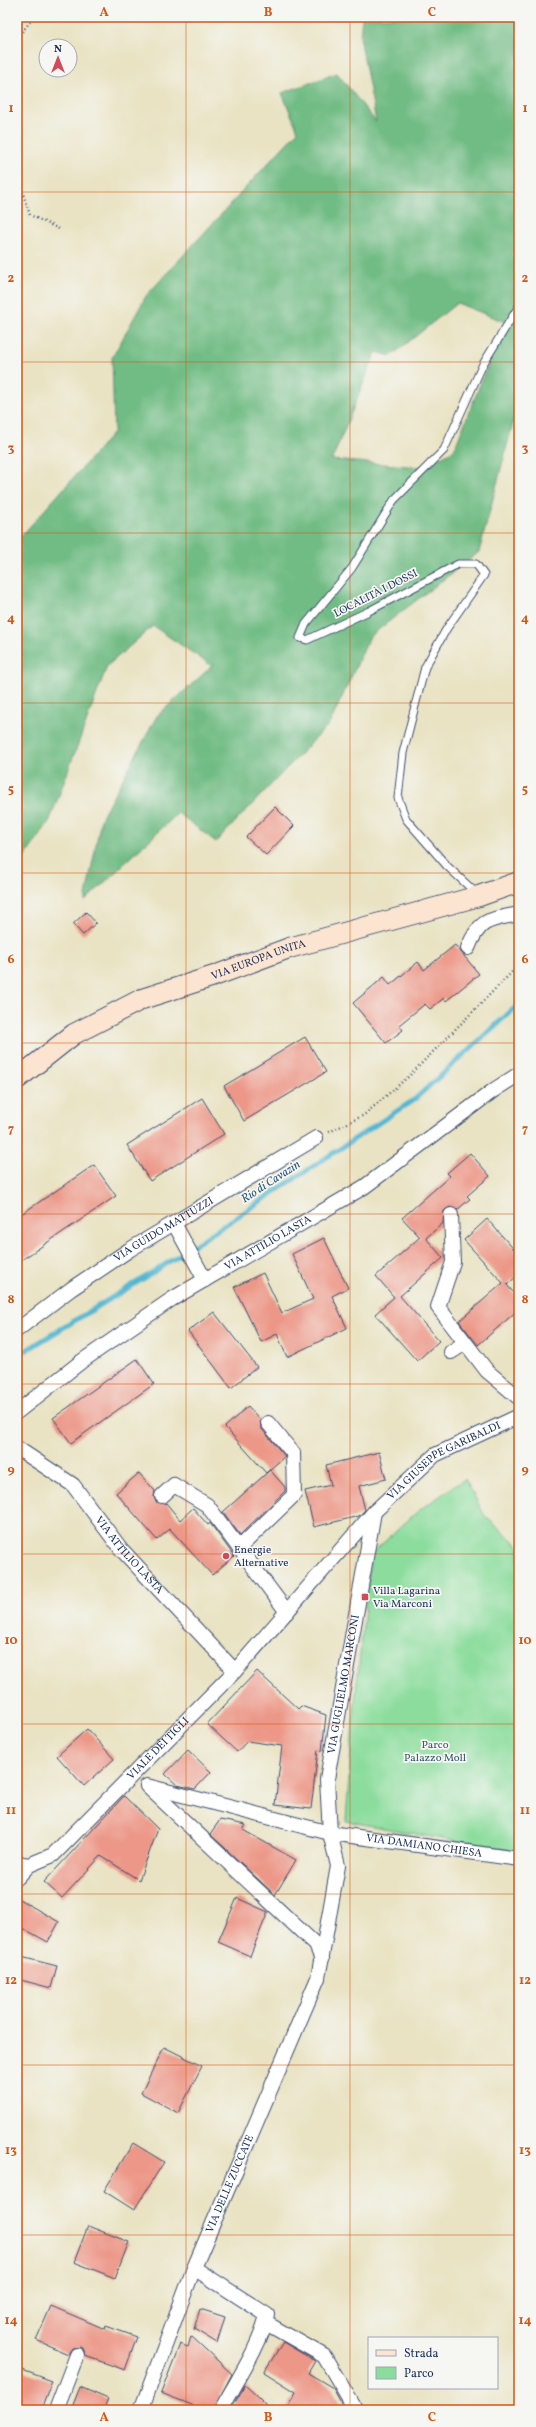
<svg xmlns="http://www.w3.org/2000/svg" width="536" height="2427" viewBox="0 0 536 2427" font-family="Vollkorn,serif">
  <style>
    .green { fill: #8cdd9d; stroke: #54867e }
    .forest { fill: #71bc84; stroke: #467671; fill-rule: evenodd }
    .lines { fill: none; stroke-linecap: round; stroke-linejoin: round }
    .stream { stroke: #53b7d2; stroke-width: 5 }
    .building { fill: #ec9787 }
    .service-casing { stroke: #3a4a6d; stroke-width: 9 }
    .minor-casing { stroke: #3a4a6d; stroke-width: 16 }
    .secondary-casing { stroke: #3a4a6d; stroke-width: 22 }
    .path { stroke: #3a4a6d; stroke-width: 2.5; stroke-dasharray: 1 3; stroke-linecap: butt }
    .service { stroke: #fff; stroke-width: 7 }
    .minor { stroke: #fff; stroke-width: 14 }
    .secondary { stroke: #fce5d0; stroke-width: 20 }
    .grid { fill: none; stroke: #d45514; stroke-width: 1; stroke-opacity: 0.55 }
    .poi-dot { fill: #d1495b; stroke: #f6f6f2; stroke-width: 1.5 }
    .labels { text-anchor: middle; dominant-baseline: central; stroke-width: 3.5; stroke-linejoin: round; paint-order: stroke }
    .street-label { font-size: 11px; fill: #1b2f5e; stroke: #f6f6f2 }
    .poi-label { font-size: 11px; fill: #1b2f5e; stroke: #f6f6f2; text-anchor: start }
    .park-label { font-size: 11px; fill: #375a6e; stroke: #f6f6f2 }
    .water-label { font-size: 12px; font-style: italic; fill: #2c5881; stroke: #f6f6f2 }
    .neatline { fill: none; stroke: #d45514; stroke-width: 1.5 }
    .grid-label { font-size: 13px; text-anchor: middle; font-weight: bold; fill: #d45514 }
  </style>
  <rect width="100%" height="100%" fill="#f6f6f2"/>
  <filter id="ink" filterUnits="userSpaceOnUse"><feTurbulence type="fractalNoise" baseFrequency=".025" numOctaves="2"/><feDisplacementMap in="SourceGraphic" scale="8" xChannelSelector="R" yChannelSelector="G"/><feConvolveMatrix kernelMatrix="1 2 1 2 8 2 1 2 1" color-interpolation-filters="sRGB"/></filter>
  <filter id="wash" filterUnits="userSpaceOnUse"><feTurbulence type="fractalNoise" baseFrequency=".012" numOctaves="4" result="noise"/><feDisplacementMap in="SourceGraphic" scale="16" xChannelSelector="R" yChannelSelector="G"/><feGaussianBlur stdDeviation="0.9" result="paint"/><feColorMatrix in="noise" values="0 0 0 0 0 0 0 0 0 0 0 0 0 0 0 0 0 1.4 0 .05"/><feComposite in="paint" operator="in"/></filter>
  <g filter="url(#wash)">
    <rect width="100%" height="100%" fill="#e9e3c3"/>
    <!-- green -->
    <path class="green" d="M 465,1479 L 485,1516 L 519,1546 L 519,1853 L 346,1821 L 353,1719 L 371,1554 L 418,1511 Z"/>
    <!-- forest -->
    <path class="forest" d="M 362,17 L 519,17 L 519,247 L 511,254 L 519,262 L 519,400 L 479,552 L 370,636 L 330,723 L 216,842 L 178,813 L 85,901 L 101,819 L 157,716 L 212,666 L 153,626 L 107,666 L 49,822 L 17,868 L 17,541 L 114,432 L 112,358 L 146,296 L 298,131 L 282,93 L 337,73 L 376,122 L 360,37 ZM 457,303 L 505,322 L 454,450 L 421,467 L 332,460 L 376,352 L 391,356 Z"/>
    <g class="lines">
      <!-- stream -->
      <path class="stream" d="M 17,1356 L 149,1275 L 415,1099 L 519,1004"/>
    </g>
    <g id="blocks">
      <!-- building -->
      <g class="building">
        <path d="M 275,807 L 294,826 L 266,855 L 246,837 Z"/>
        <path d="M 86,912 L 96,923 L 83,935 L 73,924 Z"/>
        <path d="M 455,945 L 479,974 L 446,1001 L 444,998 L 430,1009 L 425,1004 L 399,1025 L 403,1030 L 386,1043 L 353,1003 L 384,977 L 390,985 L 418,962 L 424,970 Z"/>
        <path d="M 305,1037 L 326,1072 L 244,1121 L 224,1086 Z"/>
        <path d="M 202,1098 L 224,1134 L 150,1181 L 127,1145 Z"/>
        <path d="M 470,1153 L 490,1176 L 467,1196 L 470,1199 L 457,1210 L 450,1207 L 444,1211 L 443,1223 L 426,1238 L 443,1258 L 400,1296 L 439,1341 L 417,1361 L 375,1314 L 394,1297 L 376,1276 L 420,1237 L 402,1218 L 450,1176 L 447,1173 Z"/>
        <path d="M 94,1165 L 116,1196 L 17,1263 L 17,1217 Z"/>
        <path d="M 487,1219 L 519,1255 L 519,1274 L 507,1285 L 519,1299 L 519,1309 L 478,1345 L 459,1321 L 503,1283 L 464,1240 Z"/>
        <path d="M 324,1238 L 348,1288 L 332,1296 L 347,1328 L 287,1357 L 277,1334 L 261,1342 L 234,1287 L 263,1273 L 282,1313 L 313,1299 L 292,1254 Z"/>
        <path d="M 214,1312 L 257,1367 L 231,1388 L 188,1331 Z"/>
        <path d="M 137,1359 L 154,1384 L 71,1443 L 53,1418 Z"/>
        <path d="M 248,1406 L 260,1420 L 261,1428 L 285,1456 L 266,1473 L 225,1427 Z"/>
        <path d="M 379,1452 L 386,1479 L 359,1486 L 365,1510 L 359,1516 L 314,1527 L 305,1491 L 331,1485 L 326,1465 Z"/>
        <path d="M 270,1470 L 285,1487 L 285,1491 L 240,1535 L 223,1512 Z"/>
        <path d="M 139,1473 L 155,1491 L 154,1497 L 156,1502 L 166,1503 L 180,1520 L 193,1508 L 208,1525 L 210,1523 L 234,1556 L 212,1575 L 170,1529 L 157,1540 L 116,1493 Z"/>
        <path d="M 257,1671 L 298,1709 L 301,1706 L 326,1715 L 322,1751 L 318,1750 L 311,1809 L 275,1805 L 282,1746 L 247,1741 L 237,1752 L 207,1724 Z"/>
        <path d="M 87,1729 L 114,1759 L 84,1786 L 57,1756 Z"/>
        <path d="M 188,1750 L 211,1772 L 195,1789 L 177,1785 L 165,1774 Z"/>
        <path d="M 124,1796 L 158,1829 L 139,1880 L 101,1856 L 62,1898 L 44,1882 Z"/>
        <path d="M 220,1820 L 246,1825 L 243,1830 L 296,1860 L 275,1895 L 210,1834 Z"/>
        <path d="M 17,1898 L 59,1922 L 48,1942 L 17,1925 Z"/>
        <path d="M 237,1898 L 268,1912 L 250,1956 L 218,1942 Z"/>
        <path d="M 17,1956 L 57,1966 L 51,1988 L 17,1979 Z"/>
        <path d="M 164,2047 L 202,2066 L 178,2113 L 141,2093 Z"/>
        <path d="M 133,2143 L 164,2162 L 134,2210 L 104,2191 Z"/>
        <path d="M 88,2226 L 129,2242 L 115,2278 L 74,2262 Z"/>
        <path d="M 51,2306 L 105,2329 L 106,2326 L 137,2337 L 125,2370 L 85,2356 L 84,2350 L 80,2347 L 72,2348 L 68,2354 L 36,2340 Z"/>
        <path d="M 200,2309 L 225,2317 L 217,2343 L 194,2329 Z"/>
        <path d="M 191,2336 L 232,2374 L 213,2410 L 205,2410 L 161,2393 L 180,2344 L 188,2347 Z"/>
        <path d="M 283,2342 L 315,2361 L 308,2373 L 333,2388 L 345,2410 L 285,2410 L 296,2392 L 264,2372 Z"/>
        <path d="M 17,2368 L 52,2381 L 41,2410 L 17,2402 Z"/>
        <path d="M 245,2385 L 258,2397 L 271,2410 L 231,2410 Z"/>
        <path d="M 80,2387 L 108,2399 L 104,2410 L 71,2410 Z"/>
      </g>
    </g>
  </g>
  <g filter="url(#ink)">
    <use href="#blocks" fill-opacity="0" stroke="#3a4a6d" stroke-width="1"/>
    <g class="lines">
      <defs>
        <path id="service" d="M 477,894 L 447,866 L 406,819 L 398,798 L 403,753 L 425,667 L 447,628 L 484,575 L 476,564 L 458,564 L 369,611 L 307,640 L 300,638 L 306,624 L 352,568 L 394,500 L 444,450 L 483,364 L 519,306"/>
        <g id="minor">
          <path d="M 468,948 C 480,918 489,920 519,914"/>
          <path d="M 451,1215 L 453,1262 L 438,1307 L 487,1371 L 519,1398"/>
          <path d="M 175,1225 L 205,1280"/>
          <path id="s1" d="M 17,1330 L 71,1289 L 129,1250 L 316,1138"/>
          <path d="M 451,1352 L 465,1343"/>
          <path id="s2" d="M 17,1412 L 82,1361 L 172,1299 L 364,1187 L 494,1090 L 519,1074"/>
          <path id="s3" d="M 17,1448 L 73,1485 L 121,1549 L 235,1671"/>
          <path d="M 162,1496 L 174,1485 L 207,1505 L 287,1612"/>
          <path d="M 239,1548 L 294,1495 L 293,1453 L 268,1423"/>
          <path id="s4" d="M 147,1786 L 330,1833 L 519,1859"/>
          <path d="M 148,1787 L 316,1945 L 322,1959"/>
          <path id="s5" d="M 17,1863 L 29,1865 L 53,1855 L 235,1671 L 374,1512 L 435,1455 L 519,1416"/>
          <path d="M 17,1878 L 29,1865"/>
          <path d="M 194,2268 L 267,2315 C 262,2343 235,2384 221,2410"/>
          <path d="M 266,2323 L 324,2356 L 356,2410"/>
          <path d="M 56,2410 L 77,2355"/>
          <path id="s6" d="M 141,2410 L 194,2268 L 318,1978 L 338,1866 L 330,1833 L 327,1779 L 374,1512"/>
        </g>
        <g id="secondary">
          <path id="s7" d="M 17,1079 L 74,1034 L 142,999 L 214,976 L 289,948 L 479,896 L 519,882"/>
        </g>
      </defs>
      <!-- service casing -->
      <use href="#service" class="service-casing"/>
      <!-- minor casing -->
      <use href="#minor" class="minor-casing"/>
      <!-- secondary casing -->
      <use href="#secondary" class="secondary-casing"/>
      <!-- path -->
      <g class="path">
        <path d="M 17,38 L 34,17"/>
        <path d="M 17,176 L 30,215 L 59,229"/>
        <path d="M 329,1132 L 364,1115 L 408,1077 L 519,965"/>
      </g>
      <!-- service -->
      <use href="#service" class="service"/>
      <!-- minor -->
      <use href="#minor" class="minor"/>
      <!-- secondary -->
      <use href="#secondary" class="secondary"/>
    </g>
  </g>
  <!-- grid -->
  <path class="grid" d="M 186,17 L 186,2410M 350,17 L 350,2410M 17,192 L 519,192M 17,362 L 519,362M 17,533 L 519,533M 17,703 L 519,703M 17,873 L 519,873M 17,1043 L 519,1043M 17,1214 L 519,1214M 17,1384 L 519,1384M 17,1554 L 519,1554M 17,1724 L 519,1724M 17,1894 L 519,1894M 17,2065 L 519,2065M 17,2235 L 519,2235"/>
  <!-- markers -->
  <g class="poi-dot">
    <circle cx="226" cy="1556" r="4"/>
    <rect x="361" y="1593" width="8" height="8" rx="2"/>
  </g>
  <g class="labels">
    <!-- street labels -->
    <g class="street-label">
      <text transform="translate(376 594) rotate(-27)">LOCALITÀ I DOSSI</text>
      <text stroke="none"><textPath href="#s7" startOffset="272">VIA EUROPA UNITA</textPath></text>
      <text stroke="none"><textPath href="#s1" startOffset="178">VIA GUIDO MATTUZZI</textPath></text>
      <text stroke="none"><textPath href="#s2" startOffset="303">VIA ATTILIO LASTA</textPath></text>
      <text stroke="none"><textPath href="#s5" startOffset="596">VIA GIUSEPPE GARIBALDI</textPath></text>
      <text stroke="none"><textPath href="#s3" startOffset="157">VIA ATTILIO LASTA</textPath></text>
      <text stroke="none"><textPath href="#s6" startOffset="765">VIA GUGLIELMO MARCONI</textPath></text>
      <text stroke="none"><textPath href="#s5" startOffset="188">VIALE DEI TIGLI</textPath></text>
      <text stroke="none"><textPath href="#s4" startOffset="284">VIA DAMIANO CHIESA</textPath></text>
      <text stroke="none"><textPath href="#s6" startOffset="243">VIA DELLE ZUCCATE</textPath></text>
    </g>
    <!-- poi labels -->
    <g class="poi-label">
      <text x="234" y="1550">Energie<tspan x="234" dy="13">Alternative</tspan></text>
      <text x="373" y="1591">Villa Lagarina<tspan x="373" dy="13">Via Marconi</tspan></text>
    </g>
    <!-- park labels -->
    <g class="park-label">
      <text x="435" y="1745">Parco<tspan x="435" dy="13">Palazzo Moll</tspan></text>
    </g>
    <!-- water labels -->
    <g class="water-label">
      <text transform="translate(271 1182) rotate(-33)">Rio di Cavazin</text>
    </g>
  </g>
  <!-- margin -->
  <rect width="536" height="2427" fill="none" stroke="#f6f6f2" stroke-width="44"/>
  <!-- legend -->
  <rect x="368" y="2337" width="130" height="52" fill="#f6f6f2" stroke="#9ea6b7"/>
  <rect x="376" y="2350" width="20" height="6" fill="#fce5d0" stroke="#9ea6b7"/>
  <text x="404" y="2357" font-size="12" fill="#1b2f5e">Strada</text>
  <rect x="376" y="2367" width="20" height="12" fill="#8cdd9d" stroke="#9ea6b7"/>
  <text x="404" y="2377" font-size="12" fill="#1b2f5e">Parco</text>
  <!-- north arrow -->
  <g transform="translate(58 58)"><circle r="19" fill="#f6f6f2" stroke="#9ea6b7"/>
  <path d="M0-3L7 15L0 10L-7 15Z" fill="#d1495b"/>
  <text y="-6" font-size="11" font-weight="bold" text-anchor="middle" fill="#1b2f5e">N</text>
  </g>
  <rect x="22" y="22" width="492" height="2383" class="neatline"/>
  <g class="grid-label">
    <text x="104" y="16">A</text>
    <text x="268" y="16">B</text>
    <text x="432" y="16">C</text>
    <text x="11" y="112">1</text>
    <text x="525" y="112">1</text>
    <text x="11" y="282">2</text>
    <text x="525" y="282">2</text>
    <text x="11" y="452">3</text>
    <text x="525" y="452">3</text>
    <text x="11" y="622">4</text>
    <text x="525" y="622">4</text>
    <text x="11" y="793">5</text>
    <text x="525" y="793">5</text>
    <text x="11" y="963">6</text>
    <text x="525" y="963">6</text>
    <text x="11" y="1133">7</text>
    <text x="525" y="1133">7</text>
    <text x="11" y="1303">8</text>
    <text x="525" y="1303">8</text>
    <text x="11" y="1473">9</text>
    <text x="525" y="1473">9</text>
    <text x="11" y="1644">10</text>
    <text x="525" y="1644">10</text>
    <text x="11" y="1814">11</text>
    <text x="525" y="1814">11</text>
    <text x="11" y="1984">12</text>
    <text x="525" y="1984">12</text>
    <text x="11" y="2154">13</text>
    <text x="525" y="2154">13</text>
    <text x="11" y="2324">14</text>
    <text x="525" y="2324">14</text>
    <text x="104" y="2421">A</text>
    <text x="268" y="2421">B</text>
    <text x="432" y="2421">C</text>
  </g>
</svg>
